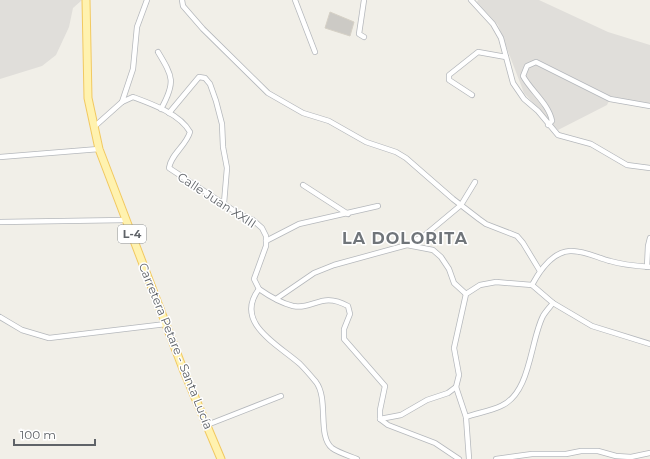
<svg xmlns="http://www.w3.org/2000/svg" width="650" height="459" viewBox="0 0 650 459" font-family="Montserrat,sans-serif">
  <style>
    .industrial { fill: #e0deda }
    .building { fill: #cccac5; stroke: #d6d1c6 }
    .lines { fill: none; stroke-linecap: round; stroke-linejoin: round }
    .minor-casing { stroke: #b5b8bc; stroke-width: 6 }
    .primary-casing { stroke: #f2c960; stroke-width: 9 }
    .minor { stroke: #fff; stroke-width: 4.5 }
    .primary { stroke: #fff2af; stroke-width: 7 }
    .labels { text-anchor: middle; dominant-baseline: central; stroke-width: 3; stroke-linejoin: round; paint-order: stroke }
    .shield { fill: #fff; stroke: #8f9295; stroke-width: 1 }
    .shield-label { font-size: 11px; font-weight: bold; fill: #5f6368 }
    .street-label { font-size: 12px; fill: #5f6368; stroke: #fff }
    .district-label { font-size: 16px; font-weight: bold; letter-spacing: 1px; fill: #70757a; stroke: #fff }
  </style>
  <rect width="100%" height="100%" fill="#f1efe8"/>
  <!-- industrial -->
  <g class="industrial">
    <path d="M 0,0 L 82,0 L 73,8 L 69,27 L 56,55 L 42,66 L 0,79 Z"/>
    <path d="M 478,0 L 539,0 L 608,32 L 650,45 L 650,105 L 611,96 L 607,105 L 558,130 L 524,93 L 498,25 L 477,2 Z"/>
  </g>
  <!-- building -->
  <path class="building" d="M 330,12 L 354,22 L 350,36 L 325,28 Z"/>
  <g class="lines">
    <defs>
      <g id="minor">
        <path d="M 182,0 L 183,6 L 203,29 L 268,93 L 303,113 L 329,121 L 366,142 L 396,152 L 406,158 L 453,199 L 479,219 L 486,224 L 517,236 L 523,243 L 540,271"/>
        <path d="M 295,0 L 315,52"/>
        <path d="M 364,0 L 359,34 L 364,37"/>
        <path d="M 471,0 L 493,24 L 501,38 L 513,83 L 524,99 L 538,111 L 558,135 L 591,144 L 627,165 L 650,168"/>
        <path d="M 158,52 C 173,77 176,82 161,109"/>
        <path d="M 472,95 L 449,80 L 449,75 L 478,52 L 506,57"/>
        <path d="M 122,102 L 133,69 L 137,27 L 147,0"/>
        <path d="M 169,113 L 199,77 L 205,78 L 210,84 L 216,101 L 222,124 L 223,147 L 227,168 L 224,203"/>
        <path d="M 548,125 L 552,121 C 549,104 531,91 523,76 L 527,66 L 536,62 L 610,99 L 650,106"/>
        <path d="M 94,127 L 122,102 L 133,97 C 152,104 180,114 190,132 C 186,146 171,154 169,168 L 239,214 L 253,220 L 262,228 L 266,236 L 266,246 L 254,279 L 259,289 C 269,296 281,303 293,306 C 314,310 321,291 348,306 L 350,314 L 344,329 L 344,339 L 385,386 L 380,410 L 380,419 L 388,425 L 435,443 L 459,459"/>
        <path d="M 0,157 L 99,149"/>
        <path d="M 303,185 L 348,214"/>
        <path d="M 0,222 L 126,220"/>
        <path d="M 266,241 L 299,224 L 378,206"/>
        <path d="M 407,245 L 433,250 L 441,257 L 449,269 L 454,283 L 466,294"/>
        <path d="M 647,267 L 648,246 L 650,238"/>
        <path d="M 532,285 C 540,270 552,252 570,251 C 583,250 598,258 610,261 C 623,265 636,266 650,267"/>
        <path d="M 259,289 C 233,323 279,345 300,364 C 305,369 311,376 316,382 C 329,399 317,436 332,448 C 339,453 350,456 357,459"/>
        <path d="M 276,299 L 314,273 L 334,265 L 407,245 L 425,235 L 461,205 L 475,182"/>
        <path d="M 0,317 L 22,330 L 49,338 L 166,324"/>
        <path d="M 456,387 L 466,417 L 469,459"/>
        <path d="M 466,417 C 477,413 491,411 501,406 C 531,393 530,341 543,316 C 546,311 550,307 553,303"/>
        <path d="M 380,419 L 401,415 L 427,400 L 448,393 L 456,387 L 459,375 L 454,348 L 466,294 L 480,285 L 496,282 L 532,285 L 553,303 L 592,326 L 650,344"/>
        <path d="M 207,425 L 281,396"/>
        <path d="M 496,459 L 532,454 L 566,454 L 581,451 L 598,451 L 616,456 L 631,457 L 650,453"/>
      </g>
      <path id="primary" d="M 86,0 L 88,98 L 99,149 L 183,369 L 221,459"/>
    </defs>
    <!-- minor casing -->
    <use href="#minor" class="minor-casing"/>
    <!-- primary casing -->
    <use href="#primary" class="primary-casing"/>
    <!-- minor -->
    <use href="#minor" class="minor"/>
    <!-- primary -->
    <use href="#primary" class="primary"/>
  </g>
  <g class="labels">
    <!-- shield labels -->
    <rect class="shield" x="118" y="225" width="28" height="18" rx="3"/>
    <g class="shield-label">
      <text x="132" y="234">L-4</text>
    </g>
    <!-- street labels -->
    <g class="street-label">
      <text transform="translate(217 200) rotate(33)">Calle Juan XXIII</text>
      <text transform="translate(176 346) rotate(68)">Carretera Petare - Santa Lucía</text>
    </g>
    <!-- district labels -->
    <g class="district-label">
      <text x="405" y="238">LA DOLORITA</text>
    </g>
  </g>
  <!-- scale -->
  <path d="M14 439v6h81v-6" fill="none" stroke="#5f6368" stroke-width="2"/>
  <text x="20" y="439" font-size="12" fill="#5f6368" stroke="#ffffff" stroke-width="3" paint-order="stroke">100 m</text>
</svg>
